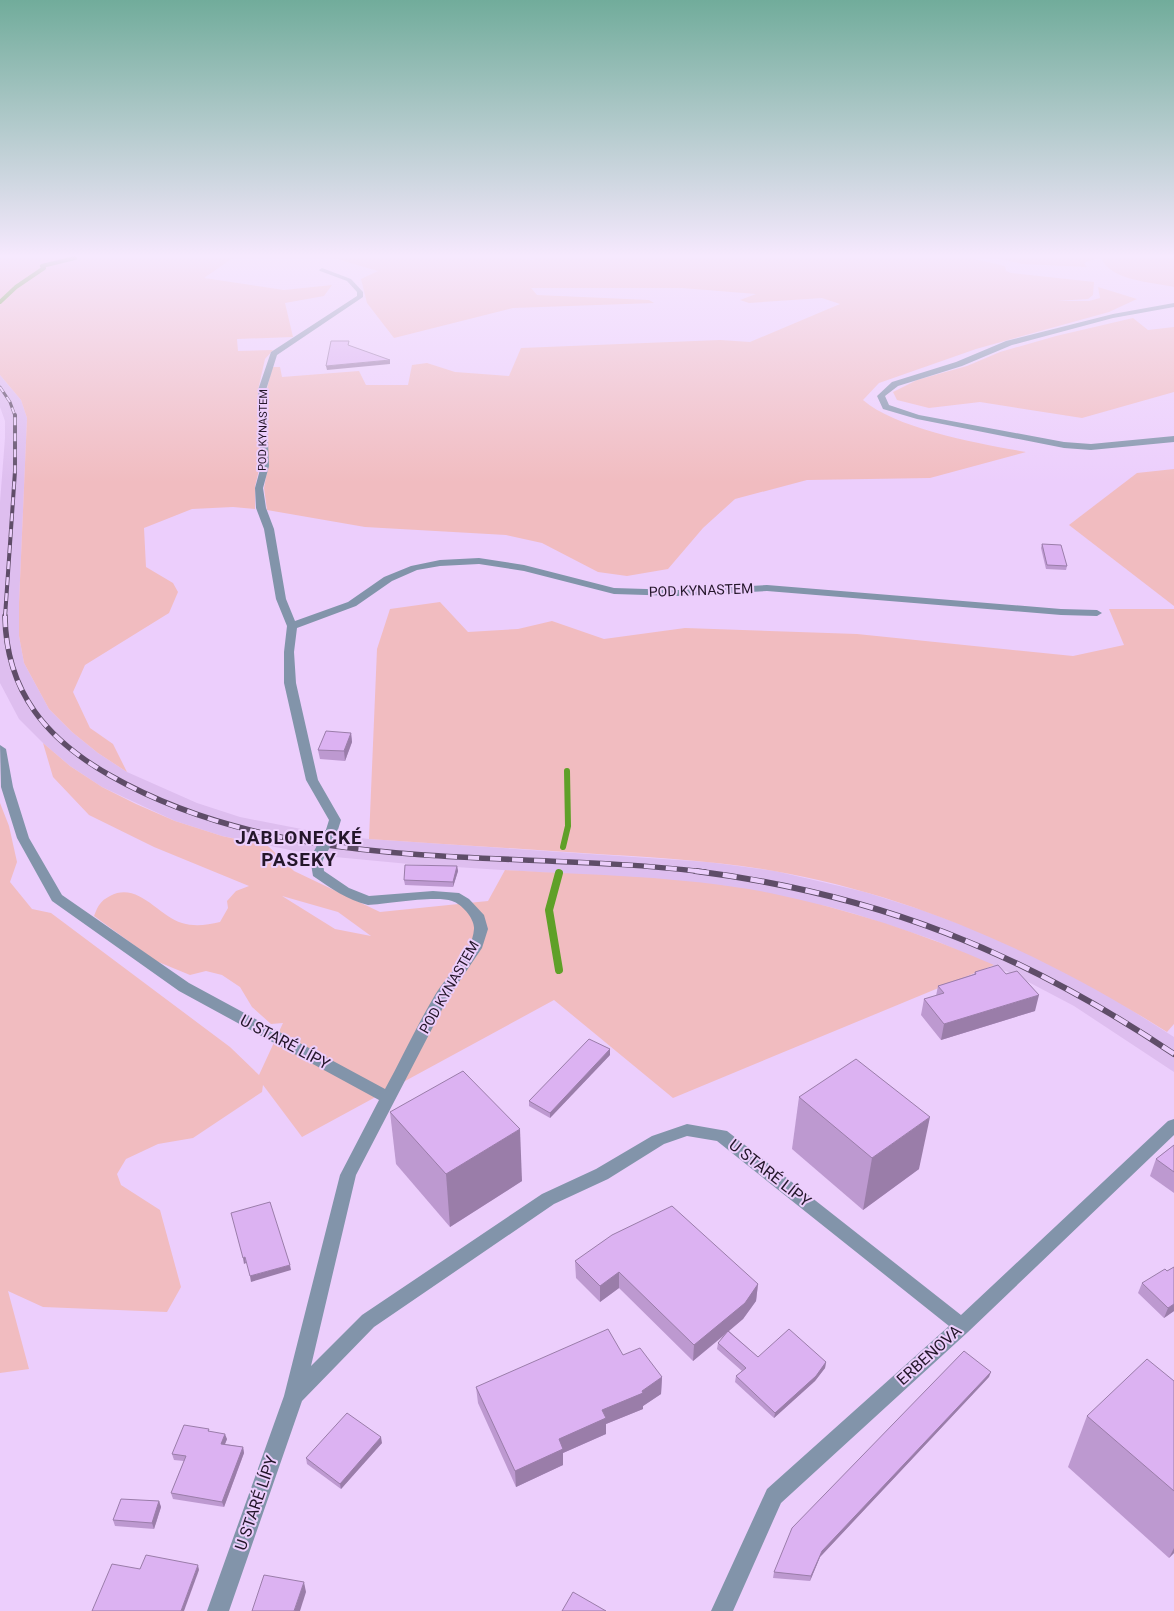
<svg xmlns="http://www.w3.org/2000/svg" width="1174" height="1611" viewBox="0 0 1174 1611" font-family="Roboto,sans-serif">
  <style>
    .built { fill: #debeef }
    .green { fill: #f1bcc0; fill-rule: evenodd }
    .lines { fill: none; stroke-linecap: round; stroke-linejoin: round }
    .stream-far2 { stroke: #5fa028; stroke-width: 4 }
    .stream-far1 { stroke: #5fa028; stroke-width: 6 }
    .stream { stroke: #5fa028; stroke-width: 8 }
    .street { fill: #8294aa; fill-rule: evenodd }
    .rail-far3-casing { stroke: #5f4d68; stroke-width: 3 }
    .rail-far2-casing { stroke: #5f4d68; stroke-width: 4 }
    .rail-far1-casing { stroke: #5f4d68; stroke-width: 5.5 }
    .rail-casing { stroke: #5f4d68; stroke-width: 6 }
    .rail-far3 { stroke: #eccefc; stroke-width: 2; stroke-dasharray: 6; stroke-linecap: butt }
    .rail-far2 { stroke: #eccefc; stroke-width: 2.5; stroke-dasharray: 8; stroke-linecap: butt }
    .rail-far1 { stroke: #eccefc; stroke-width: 4; stroke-dasharray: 11; stroke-linecap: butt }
    .rail { stroke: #eccefc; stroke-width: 4.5; stroke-dasharray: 14; stroke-linecap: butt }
    .street-bridge { stroke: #8294aa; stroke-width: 12 }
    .wall { fill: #bd99d0 }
    .shaded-wall { fill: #9a7da9 }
    .building { fill: #dcb2f2; stroke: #9a7da9 }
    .labels { text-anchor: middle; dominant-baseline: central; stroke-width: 4; stroke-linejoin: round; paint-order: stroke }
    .far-street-label { font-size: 11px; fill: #24162a; stroke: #eccefc }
    .street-label { font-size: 14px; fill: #24162a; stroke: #eccefc }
    .near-street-label { font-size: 16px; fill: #24162a; stroke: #eccefc }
    .district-label { font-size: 19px; font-weight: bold; letter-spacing: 1px; fill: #24162a; stroke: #eccefc }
  </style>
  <rect width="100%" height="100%" fill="#eccefc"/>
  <!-- built -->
  <path class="built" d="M 0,375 L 21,400 L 27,418 L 19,603 L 19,636 L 24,663 L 49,709 L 72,732 L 98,753 L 127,772 L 197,803 L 240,817 L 327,834 L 369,839 L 708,862 L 775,871 L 865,892 L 922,910 L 979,931 L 1034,956 L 1095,987 L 1174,1037 L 1174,1072 L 1074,1006 L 1017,976 L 934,940 L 855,914 L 826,906 L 613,877 L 409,864 L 314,855 L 222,836 L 175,821 L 102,787 L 70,766 L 43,743 L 19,719 L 0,683 L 0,502 L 5,438 L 5,421 L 0,407 Z"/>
  <!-- green -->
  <g class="green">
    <path d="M 0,258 L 233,258 L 204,278 L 284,290 L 332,285 L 324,296 L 285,303 L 293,337 L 237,339 L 238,351 L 273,350 L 265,359 L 258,390 L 260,465 L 255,487 L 255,509 L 233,507 L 192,509 L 144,528 L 146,567 L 173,583 L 178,592 L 169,613 L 85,665 L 73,692 L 90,728 L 113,744 L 127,772 L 98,753 L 72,732 L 49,709 L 24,663 L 19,636 L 19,603 L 27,418 L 21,400 L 0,375 Z"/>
    <path d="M 334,258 L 515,258 L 533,260 L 535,259 L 533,258 L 970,258 L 1005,266 L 1006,271 L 1011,273 L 1094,282 L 1093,295 L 1088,299 L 1056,301 L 1089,301 L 1100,298 L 1098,287 L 1137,299 L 1109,312 L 976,349 L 879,383 L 863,400 C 896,429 981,444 1026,452 L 930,478 L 807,480 L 735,499 L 703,528 L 668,569 L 627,576 L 598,572 L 542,543 L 506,535 L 365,527 L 267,510 L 264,488 L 268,466 L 267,389 L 272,367 L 280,367 L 282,377 L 359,371 L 366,385 L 408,385 L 412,365 L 427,363 L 455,372 L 509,376 L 521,348 L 720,340 L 750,342 L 840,304 L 822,298 L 749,303 L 740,300 L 756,294 L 682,288 L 531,288 L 537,295 L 649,300 L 654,303 L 513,308 L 394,338 L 367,303 L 361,279 L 378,271 Z"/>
    <path d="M 996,258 L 1095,258 L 1095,259 L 1084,263 L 1087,267 L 1023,264 Z"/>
    <path d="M 1101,258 L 1174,258 L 1174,287 C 1152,282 1111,281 1101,258 Z"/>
    <path d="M 1133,318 L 1148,330 L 1174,327 L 1174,392 L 1082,418 L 980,402 L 929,408 L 897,400 L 893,392 L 917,380 L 967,366 L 1000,352 L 1056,336 Z"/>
    <path d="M 1174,469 L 1174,606 L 1069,525 L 1137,473 Z"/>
    <path d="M 440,602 L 468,632 L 518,629 L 552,621 L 604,639 L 685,628 L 857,634 L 1073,656 L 1124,645 L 1109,609 L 1174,609 L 1174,1024 L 1167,1032 C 1047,956 916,896 774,871 C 711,860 646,857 582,853 C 511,848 440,844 369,839 L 377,649 L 390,609 Z"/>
    <path d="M 43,743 L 70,766 L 102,787 L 136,804 L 175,821 L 222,836 L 268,846 L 294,871 L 380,912 L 488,901 L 505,870 C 591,875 686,876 770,893 C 848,909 922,933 994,965 L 673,1098 L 554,1000 L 302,1137 L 263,1085 L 262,1092 L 193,1138 L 158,1144 L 126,1159 L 117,1174 L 121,1185 L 160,1210 L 181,1287 L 167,1312 L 43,1307 L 8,1291 L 29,1369 L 0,1373 L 0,803 L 9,826 L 17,862 L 10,882 L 32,909 L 51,913 L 230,1047 L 259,1075 L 283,1023 L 271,1024 L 252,1007 L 240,987 L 222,975 L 206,971 L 190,975 L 156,961 L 94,916 C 98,906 100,901 110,896 C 138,881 158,916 182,923 C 195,927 207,925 220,922 L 228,908 L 227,901 L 236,891 L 249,886 L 154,847 L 89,815 L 53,777 ZM 282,896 L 338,912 L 371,936 L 335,929 Z"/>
  </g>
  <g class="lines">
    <!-- stream-far2 -->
    <path class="stream-far2" d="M 0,302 L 16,287 L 44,268 L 42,266 L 75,258"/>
    <!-- stream-far1 -->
    <path class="stream-far1" d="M 563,847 L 568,826 L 567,771"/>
    <!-- stream -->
    <path class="stream" d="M 559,873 L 549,910 L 559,970"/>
    <!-- street -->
    <g class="street">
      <path d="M 322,268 L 351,279 L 363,292 L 363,297 L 277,355 L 266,390 L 269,466 L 263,488 L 266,508 L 274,529 L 286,599 L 295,621 L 348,602 L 384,577 L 411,566 L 440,560 L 479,558 L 524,565 L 614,588 L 678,590 L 767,585 L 1061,609 L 1097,610 L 1102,613 L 1097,616 L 1061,615 L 767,591 L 678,596 L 614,594 L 524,571 L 479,564 L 440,566 L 417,570 L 392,581 L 356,606 L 297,628 L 294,652 L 296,683 L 318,780 L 341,820 L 336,836 L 326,836 L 325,833 L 329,820 L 306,780 L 284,683 L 284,652 L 287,626 L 276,599 L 264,529 L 256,508 L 255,488 L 261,466 L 258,390 L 271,352 L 357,296 L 357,292 L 347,281 L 320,271 L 319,270 Z"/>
      <path d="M 1174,303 L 1174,307 L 1113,318 L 1012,345 L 962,366 L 898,386 L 885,396 L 889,405 L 919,415 L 1064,442 L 1091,444 L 1174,436 L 1174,442 L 1091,450 L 1064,448 L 917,419 L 883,409 L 877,396 L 892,382 L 956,362 L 1006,341 L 1113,314 Z"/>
      <path d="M 0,745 L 6,749 L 13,787 L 29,838 L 62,895 L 189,983 L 385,1089 C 402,1058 417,1025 435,995 C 447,975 472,954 474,929 C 475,919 462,904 452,901 C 436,895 387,904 368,905 C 347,900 331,888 313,876 L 310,858 L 317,854 L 322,855 L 324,871 L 349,888 L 369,896 L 433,891 L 459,893 L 469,899 L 484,915 L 488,929 L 482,948 L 448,998 L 356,1175 L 311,1366 L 362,1315 L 542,1194 L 596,1169 L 652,1136 L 687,1124 L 727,1131 L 961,1315 L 1168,1121 L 1174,1119 L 1174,1135 L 968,1332 L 781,1503 L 733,1611 L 711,1611 L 767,1489 L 949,1326 L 717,1141 L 687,1136 L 664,1144 L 608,1179 L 554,1204 L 374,1327 L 302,1401 L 229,1611 L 207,1611 L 284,1396 L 340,1175 L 379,1100 L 179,991 L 52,901 L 17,838 L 1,787 Z"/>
    </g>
    <defs>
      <path id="rail-far3" d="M 0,387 L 10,402 L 15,416"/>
      <path id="rail-far2" d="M 5,617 L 15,471 L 15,415"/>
      <path id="rail-far1" d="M 5,616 C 6,692 47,740 111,776 C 291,878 508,848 705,872"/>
      <path id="rail" d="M 695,871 C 877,894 1022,952 1174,1054"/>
    </defs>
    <!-- rail-far3 casing -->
    <use href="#rail-far3" class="rail-far3-casing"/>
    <!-- rail-far2 casing -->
    <use href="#rail-far2" class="rail-far2-casing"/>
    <!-- rail-far1 casing -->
    <use href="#rail-far1" class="rail-far1-casing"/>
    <!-- rail casing -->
    <use href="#rail" class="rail-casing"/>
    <!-- rail-far3 -->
    <use href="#rail-far3" class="rail-far3"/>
    <!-- rail-far2 -->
    <use href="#rail-far2" class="rail-far2"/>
    <!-- rail-far1 -->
    <use href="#rail-far1" class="rail-far1"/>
    <!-- rail -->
    <use href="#rail" class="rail"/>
    <!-- street-bridge -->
    <path class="street-bridge" d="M 317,858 L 331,833"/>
  </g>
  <!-- wall -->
  <g class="wall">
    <path d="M 1042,544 L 1067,566 L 1066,570 L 1046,569 L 1041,548 Z"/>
    <path d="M 351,733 L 352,742 L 345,761 L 320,759 L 318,750 Z"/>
    <path d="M 457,866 L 458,871 L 453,887 L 405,885 L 404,880 Z"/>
    <path d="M 975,972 L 1035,1011 L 941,1040 L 921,1015 L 924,999 L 936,996 L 938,986 L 974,974 Z"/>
    <path d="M 610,1055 L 550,1118 L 529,1106 L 529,1101 Z"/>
    <path d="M 799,1097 L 919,1169 L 863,1210 L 792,1149 Z"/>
    <path d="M 390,1112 L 522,1181 L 450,1227 L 396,1164 Z"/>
    <path d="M 1174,1145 L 1174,1193 L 1150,1176 L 1156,1159 Z"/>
    <path d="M 575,1261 L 758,1284 L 756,1301 L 743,1319 L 729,1331 L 758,1357 L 826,1362 L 825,1368 L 815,1381 L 774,1418 L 735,1382 L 736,1376 L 742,1371 L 717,1349 L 718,1343 L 727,1333 L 693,1361 L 619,1288 L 600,1302 L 576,1278 Z"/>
    <path d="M 1174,1267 L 1174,1311 L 1164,1318 L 1138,1293 L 1142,1283 L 1167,1271 Z"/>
    <path d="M 623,1355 L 662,1377 L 661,1394 L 643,1406 L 643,1409 L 606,1424 L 606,1434 L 563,1453 L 563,1465 L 516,1487 L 478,1403 L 476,1387 Z"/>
    <path d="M 989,1377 L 820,1557 L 810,1581 L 773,1578 L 774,1572 Z"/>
    <path d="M 1174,1381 L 1174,1553 L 1169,1558 L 1068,1467 L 1087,1416 Z"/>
    <path d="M 209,1429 L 209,1431 L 227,1439 L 225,1444 L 243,1447 L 244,1453 L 224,1507 L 173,1499 L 171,1493 L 184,1461 L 174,1460 L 172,1454 Z"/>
    <path d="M 382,1443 L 341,1489 L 307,1464 L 306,1458 Z"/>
    <path d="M 159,1501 L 161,1507 L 154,1529 L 115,1526 L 113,1520 Z"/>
  </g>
  <!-- shaded-wall -->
  <g class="shaded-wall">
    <path d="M 390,360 L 390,364 L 327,370 L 326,366 Z"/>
    <path d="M 351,733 L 352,742 L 345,761 L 344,751 Z"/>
    <path d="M 457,866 L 458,871 L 453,887 L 453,882 Z"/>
    <path d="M 1039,995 L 1035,1011 L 941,1040 L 944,1024 Z"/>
    <path d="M 610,1049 L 610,1055 L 550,1118 L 550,1113 Z"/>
    <path d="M 930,1117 L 919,1169 L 863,1210 L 872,1158 Z"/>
    <path d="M 520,1129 L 522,1181 L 450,1227 L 446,1174 Z"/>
    <path d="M 245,1257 L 246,1263 L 244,1264 L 243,1258 Z"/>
    <path d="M 290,1265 L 291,1270 L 251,1282 L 250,1276 Z"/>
    <path d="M 619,1272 L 619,1288 L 600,1302 L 600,1286 Z"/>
    <path d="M 758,1284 L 756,1301 L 743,1319 L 693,1361 L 694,1345 Z"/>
    <path d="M 1174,1304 L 1174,1311 L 1164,1318 L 1168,1308 Z"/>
    <path d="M 826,1362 L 825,1368 L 815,1381 L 774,1418 L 775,1413 Z"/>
    <path d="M 991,1372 L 989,1377 L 820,1557 L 810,1581 L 811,1576 L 822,1551 Z"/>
    <path d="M 662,1377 L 661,1394 L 643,1406 L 643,1409 L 606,1424 L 606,1434 L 563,1453 L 563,1465 L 516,1487 L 515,1471 L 559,1439 L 602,1410 L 642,1391 Z"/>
    <path d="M 225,1434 L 227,1439 L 223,1449 L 221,1444 Z"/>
    <path d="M 381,1437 L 382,1443 L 341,1489 L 340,1484 Z"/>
    <path d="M 243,1447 L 244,1453 L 224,1507 L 222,1502 Z"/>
    <path d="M 159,1501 L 161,1507 L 154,1529 L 152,1523 Z"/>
    <path d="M 1174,1548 L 1174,1553 L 1169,1558 Z"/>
    <path d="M 198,1565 L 199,1570 L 184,1611 L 181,1611 Z"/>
    <path d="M 304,1582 L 306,1592 L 300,1611 L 294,1611 Z"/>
  </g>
  <!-- building -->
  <g class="building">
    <path d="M 331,341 L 349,341 L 348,345 L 390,360 L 326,366 Z"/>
    <path d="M 1042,544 L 1061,545 L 1067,566 L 1047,565 Z"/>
    <path d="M 326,731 L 351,733 L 344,751 L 318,750 Z"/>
    <path d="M 405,865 L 457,866 L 453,882 L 404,880 Z"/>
    <path d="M 998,965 L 1006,974 L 1017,971 L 1039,995 L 944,1024 L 924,999 L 944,993 L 938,986 L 976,974 L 975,972 Z"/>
    <path d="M 589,1039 L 610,1049 L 550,1113 L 529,1101 Z"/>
    <path d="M 856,1059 L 930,1117 L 872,1158 L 799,1097 Z"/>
    <path d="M 463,1071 L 520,1129 L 446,1174 L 390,1112 Z"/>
    <path d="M 1174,1145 L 1174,1172 L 1156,1159 Z"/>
    <path d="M 270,1202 L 290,1265 L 250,1276 L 245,1257 L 243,1258 L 231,1213 Z"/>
    <path d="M 672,1206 L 758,1284 L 745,1303 L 694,1345 L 619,1272 L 600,1286 L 575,1261 L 612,1235 Z"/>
    <path d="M 1174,1267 L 1174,1304 L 1168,1308 L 1142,1283 L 1165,1269 L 1167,1271 Z"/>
    <path d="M 608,1329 L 623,1355 L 640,1348 L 662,1377 L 642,1391 L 643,1393 L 602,1410 L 606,1418 L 559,1439 L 563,1449 L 515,1471 L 476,1387 Z"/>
    <path d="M 789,1329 L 826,1362 L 816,1376 L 775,1413 L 736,1376 L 746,1368 L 718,1343 L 728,1331 L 758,1357 Z"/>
    <path d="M 964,1351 L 991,1372 L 822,1551 L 811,1576 L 774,1572 L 792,1528 Z"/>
    <path d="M 1147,1359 L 1174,1381 L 1174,1491 L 1087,1416 Z"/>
    <path d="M 347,1413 L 381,1437 L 340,1484 L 306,1458 Z"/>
    <path d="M 184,1425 L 209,1429 L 208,1431 L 225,1434 L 221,1444 L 243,1447 L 222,1502 L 171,1493 L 186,1456 L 172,1454 Z"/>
    <path d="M 121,1499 L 159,1501 L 152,1523 L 113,1520 Z"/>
    <path d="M 146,1555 L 198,1565 L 181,1611 L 92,1611 L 112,1564 L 140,1569 Z"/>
    <path d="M 264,1575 L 304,1582 L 294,1611 L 252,1611 Z"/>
    <path d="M 573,1592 L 606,1611 L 562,1611 Z"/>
  </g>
  <!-- sky -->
  <linearGradient id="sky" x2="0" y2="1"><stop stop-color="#71ac9b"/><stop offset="0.53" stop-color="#f6e9fe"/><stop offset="1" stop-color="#f6e9fe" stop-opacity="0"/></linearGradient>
  <rect width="1174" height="483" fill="url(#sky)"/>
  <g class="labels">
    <!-- far-street labels -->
    <g class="far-street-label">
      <text transform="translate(263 430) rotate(-89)">POD KYNASTEM</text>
    </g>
    <!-- street labels -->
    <g class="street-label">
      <text transform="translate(701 590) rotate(-2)">POD KYNASTEM</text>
      <text transform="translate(449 987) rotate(-60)">POD KYNASTEM</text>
    </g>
    <!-- near-street labels -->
    <g class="near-street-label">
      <text transform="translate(285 1042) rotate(28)">U STARÉ LÍPY</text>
      <text transform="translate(770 1173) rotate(38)">U STARÉ LÍPY</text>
      <text transform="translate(929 1355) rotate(-42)">ERBENOVA</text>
      <text transform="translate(256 1503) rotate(-71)">U STARÉ LÍPY</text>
    </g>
    <!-- district labels -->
    <g class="district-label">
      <text x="299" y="837">JABLONECKÉ<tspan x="299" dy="22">PASEKY</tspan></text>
    </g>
  </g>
</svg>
